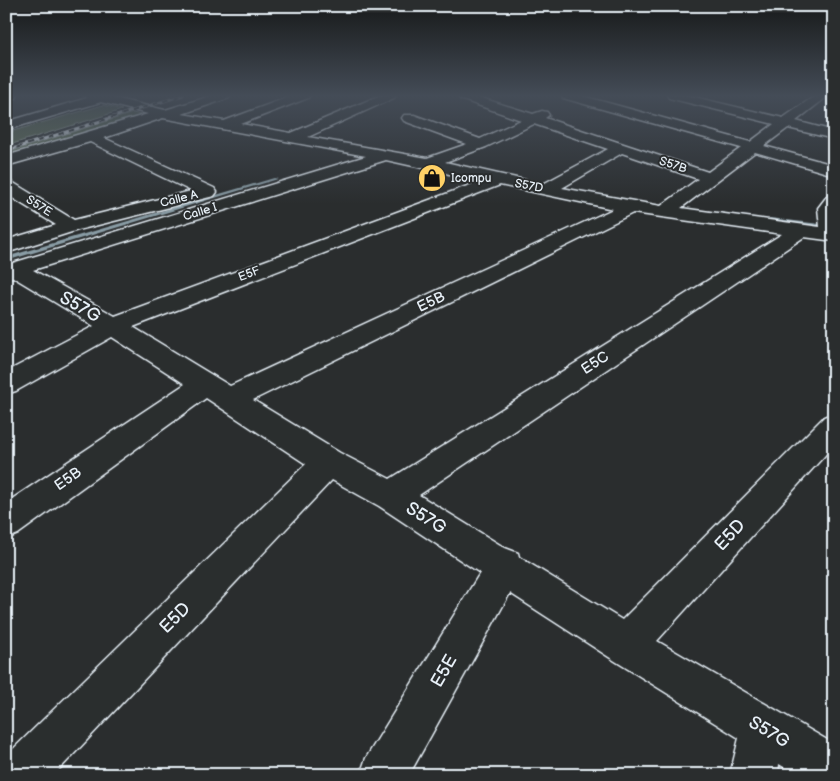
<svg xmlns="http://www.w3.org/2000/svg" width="840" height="781" viewBox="0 0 840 781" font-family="'Balsamiq Sans',sans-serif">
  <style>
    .green { fill: #5e6f58; stroke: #a3b0a8 }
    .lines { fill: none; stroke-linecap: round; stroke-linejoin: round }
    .stream { fill: #8a9da6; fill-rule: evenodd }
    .minor-casing { stroke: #e8f1f8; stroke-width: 3 }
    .minor { fill: #2a2d2e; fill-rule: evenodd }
    .rail-casing { stroke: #e8f1f8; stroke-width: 3 }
    .rail { stroke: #2a2d2e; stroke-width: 2; stroke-dasharray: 5.5; stroke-linecap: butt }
    .labels { text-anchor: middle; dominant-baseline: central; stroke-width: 4; stroke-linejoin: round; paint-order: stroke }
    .far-street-label { font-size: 12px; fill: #e8f1f8; stroke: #2a2d2e }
    .far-poi-label { font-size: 12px; fill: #e8f1f8; stroke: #2a2d2e; text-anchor: start }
    .street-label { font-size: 15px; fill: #e8f1f8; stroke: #2a2d2e }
    .near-street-label { font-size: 18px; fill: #e8f1f8; stroke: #2a2d2e }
  </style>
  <rect width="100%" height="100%" fill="#2a2d2e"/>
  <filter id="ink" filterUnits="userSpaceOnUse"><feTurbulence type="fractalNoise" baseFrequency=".02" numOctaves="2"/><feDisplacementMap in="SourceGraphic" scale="10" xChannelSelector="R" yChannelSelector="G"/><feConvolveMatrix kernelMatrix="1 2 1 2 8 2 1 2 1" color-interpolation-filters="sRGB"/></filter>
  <g filter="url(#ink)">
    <!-- green -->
    <g class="green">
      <path d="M 103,105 L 122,110 L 6,146 L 6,133 Z"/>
      <path d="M 133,113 L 141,115 L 6,161 L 6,153 Z"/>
    </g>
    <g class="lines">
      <!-- stream -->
      <g class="stream">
        <path d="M 274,178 L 278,179 L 6,261 L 6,257 Z"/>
        <path d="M 770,218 L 828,225 L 831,227 L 828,229 L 768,221 L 767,220 Z"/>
      </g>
      <defs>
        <g id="minor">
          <path d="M 6,95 L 18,95 L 16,98 L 6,100 Z"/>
          <path d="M 84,95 L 116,95 L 114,98 L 165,110 L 214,95 L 231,95 L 229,98 L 182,114 L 224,121 L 294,95 L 310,95 L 308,98 L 241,124 L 291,133 L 381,95 L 396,95 L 394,98 L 308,137 L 427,158 L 467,144 L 404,121 L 402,118 L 404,115 L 414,115 L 480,139 L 521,120 L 460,99 L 458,96 L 472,95 L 533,114 L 542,111 L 547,112 L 549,115 L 545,118 L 708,172 L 741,148 L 563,98 L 561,95 L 579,95 L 750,142 L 774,124 L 669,98 L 667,95 L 686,95 L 783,118 L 816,95 L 829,95 L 796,121 L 834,131 L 834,139 L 788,128 L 764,146 L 834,165 L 834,175 L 755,152 L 681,208 L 820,227 L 818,208 L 828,195 L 834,194 L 834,241 L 804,237 L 419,495 L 505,548 L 518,553 L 519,557 L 622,620 L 824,417 L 834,413 L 834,445 L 657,641 L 834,744 L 834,775 L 797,775 L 779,764 L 778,775 L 730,775 L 739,738 L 612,659 L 510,593 L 409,775 L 360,775 L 366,758 L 480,573 L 379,506 L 332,480 L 54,775 L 6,775 L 6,756 L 306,464 L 206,398 L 18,534 L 6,539 L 6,503 L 185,384 L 112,337 L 16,391 L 6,394 L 6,372 L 94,326 L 13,277 L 6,278 L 6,265 L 366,156 L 163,118 L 104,138 L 214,188 L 217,192 L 214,196 L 78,230 L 6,253 L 6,240 L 56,225 L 6,194 L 6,181 L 12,182 L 74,220 L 191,191 L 90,142 L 6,166 L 6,156 L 148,114 L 101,102 L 6,130 L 6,122 L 87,98 ZM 534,124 L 608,149 L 543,184 L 445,162 L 486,147 ZM 622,153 L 698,179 L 661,206 L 562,188 ZM 386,160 L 481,181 L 115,316 L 33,270 ZM 500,185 L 613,209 L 230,386 L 133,327 ZM 633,213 L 782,234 L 390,479 L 340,453 L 253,400 Z"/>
        </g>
      </defs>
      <!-- minor casing -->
      <use href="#minor" class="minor-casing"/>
      <!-- minor -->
      <use href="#minor" class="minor"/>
      <defs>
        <path id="rail" d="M 6,151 L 183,95"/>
      </defs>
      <!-- rail casing -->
      <use href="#rail" class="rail-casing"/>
      <!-- rail -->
      <use href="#rail" class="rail"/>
    </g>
  </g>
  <!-- sky -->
  <linearGradient id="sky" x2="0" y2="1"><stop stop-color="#171919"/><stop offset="0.47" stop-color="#444c57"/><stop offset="1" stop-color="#444c57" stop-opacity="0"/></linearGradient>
  <rect width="840" height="204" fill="url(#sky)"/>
  <!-- icons -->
  <defs>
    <symbol id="shop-disc" viewBox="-11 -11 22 22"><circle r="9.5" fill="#ffd166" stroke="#2a2d2e"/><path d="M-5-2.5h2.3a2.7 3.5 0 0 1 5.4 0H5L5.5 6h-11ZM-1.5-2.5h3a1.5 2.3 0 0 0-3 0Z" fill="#111"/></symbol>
  </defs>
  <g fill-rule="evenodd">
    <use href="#shop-disc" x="416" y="162" width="32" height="32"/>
  </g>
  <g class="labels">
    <!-- far-street labels -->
    <g class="far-street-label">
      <text transform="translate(673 165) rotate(18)">S57B</text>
      <text transform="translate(529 186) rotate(11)">S57D</text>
      <text transform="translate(179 199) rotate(-14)">Calle A</text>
      <text transform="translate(39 206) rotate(32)">S57E</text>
      <text transform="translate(200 212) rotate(-17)">Calle I</text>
      <text transform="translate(249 274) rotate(-21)">E5F</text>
    </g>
    <!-- far-poi labels -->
    <g class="far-poi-label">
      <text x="451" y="178">Icompu</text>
    </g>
    <!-- street labels -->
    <g class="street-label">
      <text transform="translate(431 302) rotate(-26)">E5B</text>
      <text transform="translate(595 363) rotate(-33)">E5C</text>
      <text transform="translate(68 479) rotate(-35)">E5B</text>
    </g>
    <!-- near-street labels -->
    <g class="near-street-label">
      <text transform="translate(80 307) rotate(30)">S57G</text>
      <text transform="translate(426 518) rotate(32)">S57G</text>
      <text transform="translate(730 535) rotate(-47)">E5D</text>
      <text transform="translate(175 618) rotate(-45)">E5D</text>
      <text transform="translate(444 671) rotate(-60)">E5E</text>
      <text transform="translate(769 732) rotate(31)">S57G</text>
    </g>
  </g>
  <!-- margin -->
  <rect width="840" height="781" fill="none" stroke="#2a2d2e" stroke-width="25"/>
  <rect x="12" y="12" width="815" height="756" fill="none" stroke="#e8f1f8" stroke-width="2" filter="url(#ink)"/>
</svg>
